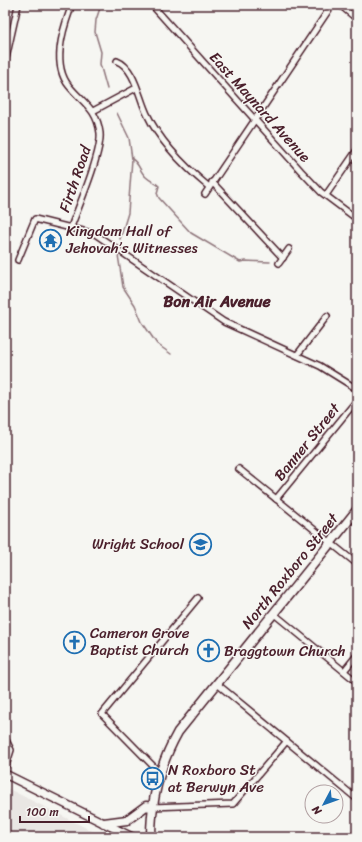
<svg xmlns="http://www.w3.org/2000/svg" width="362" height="842" viewBox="0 0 362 842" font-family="Sriracha,sans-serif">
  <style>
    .built { fill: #e9e6e3 }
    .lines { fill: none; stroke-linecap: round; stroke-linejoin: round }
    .stream { stroke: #8e747a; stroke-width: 1.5 }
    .minor-casing { stroke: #4a1f2b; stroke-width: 8 }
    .tertiary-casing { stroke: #4a1f2b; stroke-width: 10 }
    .primary-casing { stroke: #4a1f2b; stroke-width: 11 }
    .minor { stroke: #f6f6f2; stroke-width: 5 }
    .tertiary { stroke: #f6f6f2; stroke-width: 7 }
    .primary { stroke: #f6f6f2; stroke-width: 8 }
    .labels { text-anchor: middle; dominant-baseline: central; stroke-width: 3; stroke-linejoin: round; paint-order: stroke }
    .street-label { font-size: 15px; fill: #4a1f2b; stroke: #f6f6f2 }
    .poi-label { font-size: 15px; fill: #4a1f2b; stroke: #f6f6f2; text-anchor: start }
    .neighbourhood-label { font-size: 16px; font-weight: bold; fill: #4a1f2b; stroke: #f6f6f2 }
  </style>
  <rect width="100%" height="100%" fill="#f6f6f2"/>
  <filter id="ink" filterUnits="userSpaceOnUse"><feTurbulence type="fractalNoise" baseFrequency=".025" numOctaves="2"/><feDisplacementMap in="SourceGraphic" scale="8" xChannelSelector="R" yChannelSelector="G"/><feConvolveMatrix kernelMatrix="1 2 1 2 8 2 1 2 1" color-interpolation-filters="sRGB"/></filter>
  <g filter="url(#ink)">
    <!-- built -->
    <path class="built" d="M 5,787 L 104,837 L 5,837 Z"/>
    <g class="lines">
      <!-- stream -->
      <g class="stream">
        <path d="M 101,5 L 96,20 L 95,32 L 101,52 L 100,64 L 107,89"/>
        <path d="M 117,113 L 129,138 L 132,159 L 128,213 L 120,239"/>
        <path d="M 132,159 C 139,163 140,172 146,177 C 150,181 155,182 159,186 L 157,193 L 159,198 L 191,233 L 240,262 L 245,261 L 270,262"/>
        <path d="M 118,255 L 123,287 L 135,305 L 142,322 L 157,344 L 171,354"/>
      </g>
      <defs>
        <g id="minor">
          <path d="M 152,5 L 301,171 L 321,192 L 357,219"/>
          <path d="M 340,5 L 357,19"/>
          <path d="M 70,10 C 62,32 52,65 69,86 C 83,103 97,109 100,133 C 102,152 79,206 71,227"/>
          <path d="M 117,61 C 135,68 139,98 147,114 C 160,142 185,167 209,187"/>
          <path d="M 5,63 L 18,5"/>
          <path d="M 93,111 L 136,88"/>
          <path d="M 212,182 L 283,258"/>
          <path d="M 205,194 L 332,5"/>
          <path d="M 326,195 L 357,150"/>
          <path d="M 18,260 L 35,219 L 95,234 L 224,322 L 320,366 L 357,389"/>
          <path d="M 279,263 L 289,249"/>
          <path d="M 297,355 L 327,316"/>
          <path d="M 239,469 L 357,564"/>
          <path d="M 276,499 L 357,400"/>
          <path d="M 273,613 L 357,682"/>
          <path d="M 344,671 L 357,655"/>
          <path d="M 216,683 L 357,799"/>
          <path d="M 5,738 L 11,750 L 5,769"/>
          <path d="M 161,774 L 102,714 L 198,598"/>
          <path d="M 152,807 L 233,804 L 286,742"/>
        </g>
        <path id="tertiary" d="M 5,774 L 132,837"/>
        <g id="primary">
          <path d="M 104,823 L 127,820 L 146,806 L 152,807"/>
          <path d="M 151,837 C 151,800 160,764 178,732 L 357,510"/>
        </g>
      </defs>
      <!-- minor casing -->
      <use href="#minor" class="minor-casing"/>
      <!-- tertiary casing -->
      <use href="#tertiary" class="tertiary-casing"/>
      <!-- primary casing -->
      <use href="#primary" class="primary-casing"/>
      <!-- minor -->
      <use href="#minor" class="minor"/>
      <!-- tertiary -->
      <use href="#tertiary" class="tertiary"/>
      <!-- primary -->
      <use href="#primary" class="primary"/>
    </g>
  </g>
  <!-- icons -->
  <defs>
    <symbol id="temple-ring" viewBox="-11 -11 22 22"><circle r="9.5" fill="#f6f6f2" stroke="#1f6fb2" stroke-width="1.5"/><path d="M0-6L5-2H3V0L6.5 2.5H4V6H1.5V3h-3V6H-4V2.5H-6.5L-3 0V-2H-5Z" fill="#1f6fb2"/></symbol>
    <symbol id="school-ring" viewBox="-11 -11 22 22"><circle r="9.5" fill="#f6f6f2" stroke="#1f6fb2" stroke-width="1.5"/><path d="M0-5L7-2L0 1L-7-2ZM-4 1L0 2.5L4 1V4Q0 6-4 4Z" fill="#1f6fb2"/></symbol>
    <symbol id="church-ring" viewBox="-11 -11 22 22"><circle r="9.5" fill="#f6f6f2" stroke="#1f6fb2" stroke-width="1.5"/><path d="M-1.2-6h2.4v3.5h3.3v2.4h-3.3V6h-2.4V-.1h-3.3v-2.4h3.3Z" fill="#1f6fb2"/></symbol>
    <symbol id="bus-ring" viewBox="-11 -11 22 22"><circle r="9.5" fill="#f6f6f2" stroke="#1f6fb2" stroke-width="1.5"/><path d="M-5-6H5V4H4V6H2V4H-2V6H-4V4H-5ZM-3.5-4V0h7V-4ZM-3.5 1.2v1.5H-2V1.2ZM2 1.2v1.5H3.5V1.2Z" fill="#1f6fb2"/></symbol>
  </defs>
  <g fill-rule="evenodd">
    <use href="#temple-ring" x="38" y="228" width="25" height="25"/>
    <use href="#school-ring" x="188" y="532" width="25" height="25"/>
    <use href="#church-ring" x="62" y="630" width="25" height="25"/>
    <use href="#church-ring" x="196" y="638" width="25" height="25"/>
    <use href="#bus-ring" x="140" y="766" width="25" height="25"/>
  </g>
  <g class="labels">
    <!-- street labels -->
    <g class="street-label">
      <text transform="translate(260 107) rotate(48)">East Maynard Avenue</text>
      <text transform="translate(75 179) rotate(-71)">Firth Road</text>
      <text transform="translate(307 442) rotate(-51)">Banner Street</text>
      <text transform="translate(290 571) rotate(-51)">North Roxboro Street</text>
    </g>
    <!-- poi labels -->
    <g class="poi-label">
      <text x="66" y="231">Kingdom Hall of<tspan x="66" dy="17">Jehovah’s Witnesses</tspan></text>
      <text x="184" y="544" text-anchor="end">Wright School</text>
      <text x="90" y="633">Cameron Grove<tspan x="90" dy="17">Baptist Church</tspan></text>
      <text x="224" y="651">Braggtown Church</text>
      <text x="168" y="770">N Roxboro St<tspan x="168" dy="17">at Berwyn Ave</tspan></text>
    </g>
    <!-- neighbourhood labels -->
    <g class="neighbourhood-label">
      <text x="217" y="301">Bon Air Avenue</text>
    </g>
  </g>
  <!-- margin -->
  <rect width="362" height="842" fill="none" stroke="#f6f6f2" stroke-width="20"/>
  <rect x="10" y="10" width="342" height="822" fill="none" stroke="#4a1f2b" stroke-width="1.5" filter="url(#ink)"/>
  <!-- north arrow -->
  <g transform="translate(324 804) rotate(229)"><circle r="19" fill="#f6f6f2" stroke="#b1a0a2"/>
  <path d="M0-3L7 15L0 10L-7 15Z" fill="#1f6fb2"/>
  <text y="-6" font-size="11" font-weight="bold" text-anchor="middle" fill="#4a1f2b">N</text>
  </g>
  <!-- scale -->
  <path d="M20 816v6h69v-6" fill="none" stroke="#4a1f2b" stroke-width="2"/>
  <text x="26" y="816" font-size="12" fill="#4a1f2b" stroke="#f6f6f2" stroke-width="3" paint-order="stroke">100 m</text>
</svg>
